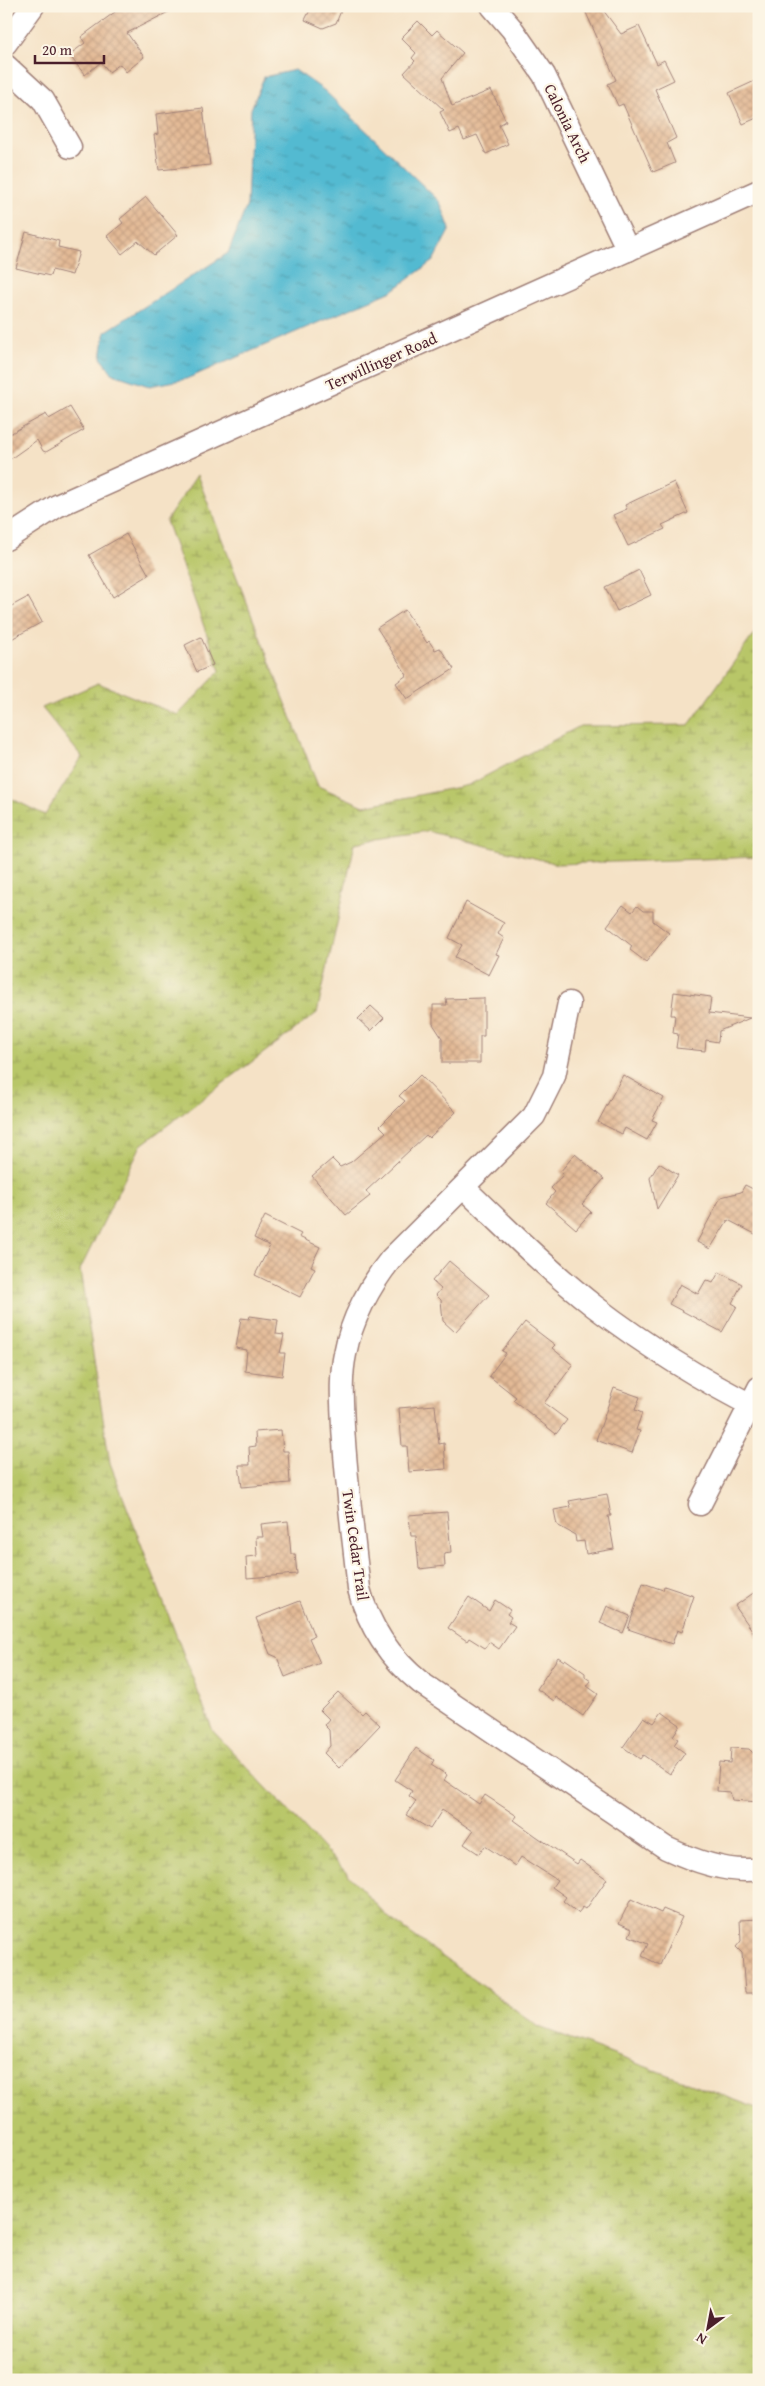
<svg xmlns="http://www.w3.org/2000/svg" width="765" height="2386" viewBox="0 0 765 2386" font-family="'Gentium Book Plus',serif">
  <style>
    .wetland { fill: url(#wetland-marsh); stroke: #81724a }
    .water { fill: url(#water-ripples); stroke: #4e6c7e }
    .building { fill: url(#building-cross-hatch) }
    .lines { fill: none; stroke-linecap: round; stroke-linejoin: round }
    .minor-casing { stroke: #a08078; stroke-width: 25 }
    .minor { stroke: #fff; stroke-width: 22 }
    .labels { text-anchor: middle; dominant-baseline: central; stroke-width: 4.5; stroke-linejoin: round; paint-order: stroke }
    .street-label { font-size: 16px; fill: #4a1f2b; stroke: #fcf5e5 }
  </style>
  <defs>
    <pattern id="wetland-marsh" width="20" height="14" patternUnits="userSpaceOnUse" patternTransform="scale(1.25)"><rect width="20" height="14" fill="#b8c668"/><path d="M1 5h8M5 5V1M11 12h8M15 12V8" fill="none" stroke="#98a056"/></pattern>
    <pattern id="water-ripples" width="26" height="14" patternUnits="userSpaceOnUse" patternTransform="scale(1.25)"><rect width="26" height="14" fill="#53bad1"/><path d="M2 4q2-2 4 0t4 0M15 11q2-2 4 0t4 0" fill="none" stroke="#4797aa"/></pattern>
    <pattern id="building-cross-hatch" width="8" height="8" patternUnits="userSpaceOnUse" patternTransform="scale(1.25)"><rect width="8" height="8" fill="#e3ba96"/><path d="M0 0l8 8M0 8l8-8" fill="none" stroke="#c49f81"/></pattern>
  </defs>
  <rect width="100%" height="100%" fill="#fcf5e5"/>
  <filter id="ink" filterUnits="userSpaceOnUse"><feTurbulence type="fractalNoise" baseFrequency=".02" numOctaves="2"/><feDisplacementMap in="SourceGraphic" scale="10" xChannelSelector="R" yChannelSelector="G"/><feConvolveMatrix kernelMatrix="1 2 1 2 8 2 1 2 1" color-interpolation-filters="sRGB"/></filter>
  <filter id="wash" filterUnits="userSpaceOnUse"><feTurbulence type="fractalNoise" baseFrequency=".0096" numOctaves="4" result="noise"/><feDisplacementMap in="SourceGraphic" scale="20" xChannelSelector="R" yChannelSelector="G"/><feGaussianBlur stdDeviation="1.12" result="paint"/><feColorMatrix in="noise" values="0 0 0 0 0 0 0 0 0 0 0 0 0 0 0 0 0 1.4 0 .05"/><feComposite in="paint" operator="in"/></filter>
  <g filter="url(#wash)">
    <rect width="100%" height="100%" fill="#f5e2c6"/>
    <!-- wetland -->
    <path class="wetland" d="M 197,475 L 318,786 L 364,806 L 469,785 L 580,726 L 689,725 L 759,627 L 759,857 L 558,864 L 427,831 L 355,843 L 317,1013 L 141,1145 L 80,1270 L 110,1463 L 213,1731 L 388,1917 L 539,2027 L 759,2109 L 759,2380 L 6,2380 L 6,796 L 45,815 L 82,757 L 42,708 L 98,683 L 178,715 L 220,671 L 166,521 Z"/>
    <!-- water -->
    <path class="water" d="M 295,70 L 325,91 L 440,202 L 450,229 L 433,261 L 392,291 L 186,379 L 149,386 L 113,374 L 101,358 L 105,332 L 228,253 L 247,205 L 251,109 L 264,77 Z"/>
    <g id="blocks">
      <!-- building -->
      <g class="building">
        <path d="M 123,6 L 180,6 L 127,33 L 144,57 L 126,72 L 120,64 L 109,72 L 101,62 L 85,75 L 69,55 L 85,43 L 81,37 Z"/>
        <path d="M 312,6 L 343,6 L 336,23 L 323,28 L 305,20 Z"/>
        <path d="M 583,6 L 600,6 L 621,34 L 639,26 L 657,64 L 664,60 L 674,80 L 655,89 L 676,138 L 667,143 L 675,163 L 653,172 L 623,104 L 618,106 L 608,84 L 616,80 Z"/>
        <path d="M 418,21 L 432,35 L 437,30 L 463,53 L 442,78 L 452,106 L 491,90 L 506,121 L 499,125 L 508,144 L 486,154 L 477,135 L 464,140 L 459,129 L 450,133 L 440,112 L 444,110 L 404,73 L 415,61 L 412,58 L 416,53 L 401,38 Z"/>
        <path d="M 759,79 L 759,117 L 743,124 L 729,93 Z"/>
        <path d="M 203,108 L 210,165 L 159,170 L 154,135 L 158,134 L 156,114 Z"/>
        <path d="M 146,197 L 178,235 L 154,255 L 138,241 L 122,254 L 107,236 L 123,223 L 120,219 Z"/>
        <path d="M 26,232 L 59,241 L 58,247 L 79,252 L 72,275 L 52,270 L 50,276 L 16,268 Z"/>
        <path d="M 70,407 L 84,430 L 46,452 L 43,451 L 37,440 L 6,462 L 6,436 L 46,414 L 49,419 Z"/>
        <path d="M 674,482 L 688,513 L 662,525 L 665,529 L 628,546 L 613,515 L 627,509 L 625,505 Z"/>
        <path d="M 126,534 L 149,575 L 113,597 L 89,555 Z"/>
        <path d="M 639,570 L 651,595 L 617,611 L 605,587 Z"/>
        <path d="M 28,597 L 42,622 L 6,642 L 6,609 Z"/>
        <path d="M 405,610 L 427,643 L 429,641 L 435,650 L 440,648 L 454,669 L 407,699 L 396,683 L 407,675 L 377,628 Z"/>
        <path d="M 201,637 L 213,665 L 197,672 L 185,645 Z"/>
        <path d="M 466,902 L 504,923 L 498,934 L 504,938 L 496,954 L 499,955 L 489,975 L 455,957 L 462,945 L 449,938 Z"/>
        <path d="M 623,905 L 632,912 L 637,906 L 643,911 L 653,911 L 653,921 L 669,933 L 646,962 L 630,950 L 632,946 L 607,926 Z"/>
        <path d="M 674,992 L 711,997 L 709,1013 L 750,1018 L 719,1031 L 718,1042 L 706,1040 L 705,1051 L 676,1048 L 678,1034 L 673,1033 L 675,1015 L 671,1015 Z"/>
        <path d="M 484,998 L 484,1036 L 480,1036 L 480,1063 L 442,1063 L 442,1038 L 433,1024 L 433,1005 L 447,1005 L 446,999 Z"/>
        <path d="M 371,1006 L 384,1018 L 371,1031 L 358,1019 Z"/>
        <path d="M 420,1075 L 456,1112 L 429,1138 L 426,1135 L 366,1191 L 370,1196 L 346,1215 L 312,1176 L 332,1159 L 340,1167 L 351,1162 L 386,1132 L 380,1126 L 405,1101 L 399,1096 Z"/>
        <path d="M 623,1075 L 664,1098 L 652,1120 L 657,1122 L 647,1140 L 625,1128 L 622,1134 L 598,1122 Z"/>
        <path d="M 575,1154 L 604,1179 L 582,1204 L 591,1212 L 576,1229 L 546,1203 L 555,1192 L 551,1188 L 563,1175 L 560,1172 Z"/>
        <path d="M 659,1163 L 678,1175 L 657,1209 L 650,1178 Z"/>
        <path d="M 745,1185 L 759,1192 L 759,1236 L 728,1220 L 710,1249 L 697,1242 L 721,1197 L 741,1192 Z"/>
        <path d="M 265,1216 L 301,1234 L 299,1237 L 320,1247 L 311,1266 L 315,1268 L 300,1297 L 255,1275 L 270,1246 L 254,1238 Z"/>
        <path d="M 449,1261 L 489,1295 L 455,1332 L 443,1321 L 441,1300 L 436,1295 L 441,1289 L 432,1281 Z"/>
        <path d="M 719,1272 L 742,1284 L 732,1303 L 737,1306 L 722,1332 L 669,1304 L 680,1284 L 698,1294 L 706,1280 L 713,1283 Z"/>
        <path d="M 250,1316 L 278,1320 L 276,1334 L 284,1335 L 280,1353 L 285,1353 L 282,1376 L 245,1371 L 247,1350 L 236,1348 L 241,1318 L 249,1319 Z"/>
        <path d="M 525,1322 L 555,1345 L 552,1348 L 573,1365 L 544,1403 L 567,1420 L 556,1434 L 513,1400 L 516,1397 L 489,1376 L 506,1353 L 502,1351 Z"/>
        <path d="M 614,1388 L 640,1397 L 635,1410 L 642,1413 L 636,1430 L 640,1431 L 632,1453 L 596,1440 Z"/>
        <path d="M 435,1405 L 439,1444 L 444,1443 L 446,1469 L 409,1472 L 407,1446 L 402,1446 L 399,1408 Z"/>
        <path d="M 281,1430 L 283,1451 L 288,1451 L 290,1483 L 242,1487 L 239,1465 L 250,1465 L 249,1447 L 256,1446 L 255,1432 Z"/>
        <path d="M 607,1494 L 611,1516 L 608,1516 L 614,1549 L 586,1554 L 584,1541 L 576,1542 L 575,1535 L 557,1525 L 554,1510 L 571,1507 L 569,1501 Z"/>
        <path d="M 447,1512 L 451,1552 L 444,1553 L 445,1566 L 419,1569 L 416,1536 L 411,1536 L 409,1515 Z"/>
        <path d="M 288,1521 L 291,1554 L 295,1554 L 297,1574 L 247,1578 L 246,1557 L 257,1556 L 256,1537 L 263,1537 L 261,1524 Z"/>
        <path d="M 643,1583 L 663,1590 L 664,1586 L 694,1596 L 682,1632 L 677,1630 L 672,1644 L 628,1629 Z"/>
        <path d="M 759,1589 L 759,1640 L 735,1606 Z"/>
        <path d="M 469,1597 L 489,1611 L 495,1600 L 510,1610 L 507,1614 L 511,1617 L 508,1622 L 515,1626 L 499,1649 L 489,1642 L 485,1648 L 469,1638 L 467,1641 L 448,1628 Z"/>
        <path d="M 300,1601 L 314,1636 L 309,1638 L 320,1663 L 285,1677 L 277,1657 L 270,1654 L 256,1618 Z"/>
        <path d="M 607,1606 L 630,1616 L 623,1633 L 600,1623 Z"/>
        <path d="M 558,1657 L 564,1661 L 565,1659 L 585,1673 L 585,1677 L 591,1681 L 587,1686 L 598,1694 L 583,1716 L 556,1697 L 554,1701 L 537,1689 Z"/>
        <path d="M 338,1692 L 362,1714 L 365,1711 L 380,1725 L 339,1768 L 324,1753 L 330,1746 L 329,1730 L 324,1725 L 329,1719 L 320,1710 Z"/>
        <path d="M 662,1712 L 680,1725 L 673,1736 L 678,1739 L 674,1745 L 685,1753 L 670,1774 L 643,1755 L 640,1759 L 623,1747 L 644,1717 L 654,1723 Z"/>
        <path d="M 416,1748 L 434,1760 L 431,1765 L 447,1775 L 444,1780 L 479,1804 L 485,1795 L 517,1816 L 514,1820 L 536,1836 L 577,1864 L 580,1860 L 607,1879 L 586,1909 L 583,1907 L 578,1913 L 563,1901 L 566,1897 L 552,1887 L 557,1880 L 521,1857 L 515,1866 L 485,1846 L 479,1854 L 464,1844 L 473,1831 L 442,1810 L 430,1829 L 406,1815 L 416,1801 L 409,1796 L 412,1791 L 395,1780 Z"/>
        <path d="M 731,1748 L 749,1749 L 755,1755 L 754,1767 L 759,1768 L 759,1802 L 732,1800 L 730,1792 L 717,1791 L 719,1762 L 730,1763 Z"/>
        <path d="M 631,1899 L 661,1913 L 663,1909 L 682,1917 L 660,1965 L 642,1956 L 648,1944 L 629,1936 L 632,1929 L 619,1923 Z"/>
        <path d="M 759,1919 L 759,1993 L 745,1993 L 742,1953 L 736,1947 L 741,1941 L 740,1920 Z"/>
      </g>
    </g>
  </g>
  <g filter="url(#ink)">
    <use href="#blocks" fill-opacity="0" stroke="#a08078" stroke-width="1"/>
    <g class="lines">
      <defs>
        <g id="minor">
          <path d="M 492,6 L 512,29 L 544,75 L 628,250"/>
          <path d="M 6,43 L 33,6"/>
          <path d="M 6,66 L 43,100 L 70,147"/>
          <path d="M 6,539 L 57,506 L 759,191"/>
          <path d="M 569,1003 L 554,1076 L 534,1116 L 391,1259 C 370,1285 351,1320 345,1354 C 340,1378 342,1402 343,1426 C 346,1480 353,1535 359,1589 C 369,1627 390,1658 421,1683 L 666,1848 C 692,1860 730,1874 759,1869"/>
          <path d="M 464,1188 C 506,1228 548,1270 594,1306 C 645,1345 701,1380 759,1409"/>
          <path d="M 700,1504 L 759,1388"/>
        </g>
      </defs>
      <!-- minor casing -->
      <use href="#minor" class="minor-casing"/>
      <!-- minor -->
      <use href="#minor" class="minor"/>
    </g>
  </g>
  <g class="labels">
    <!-- street labels -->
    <g class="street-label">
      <text transform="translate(568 123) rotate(64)">Calonia Arch</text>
      <text transform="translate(381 361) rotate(-24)">Terwillinger Road</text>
      <text transform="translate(356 1545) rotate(82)">Twin Cedar Trail</text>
    </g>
  </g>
  <!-- margin -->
  <rect width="765" height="2386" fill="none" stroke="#fcf5e5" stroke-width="25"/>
  <!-- north arrow -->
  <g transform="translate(708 2328) rotate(212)" stroke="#fcf5e5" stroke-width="4" paint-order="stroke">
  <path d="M0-4L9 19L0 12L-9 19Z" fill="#4a1f2b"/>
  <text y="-8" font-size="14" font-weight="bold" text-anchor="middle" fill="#4a1f2b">N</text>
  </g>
  <!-- scale -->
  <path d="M35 55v8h69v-8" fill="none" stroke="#4a1f2b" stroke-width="2.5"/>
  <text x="42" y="55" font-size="15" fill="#4a1f2b" stroke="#fcf5e5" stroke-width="4" paint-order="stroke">20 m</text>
</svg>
